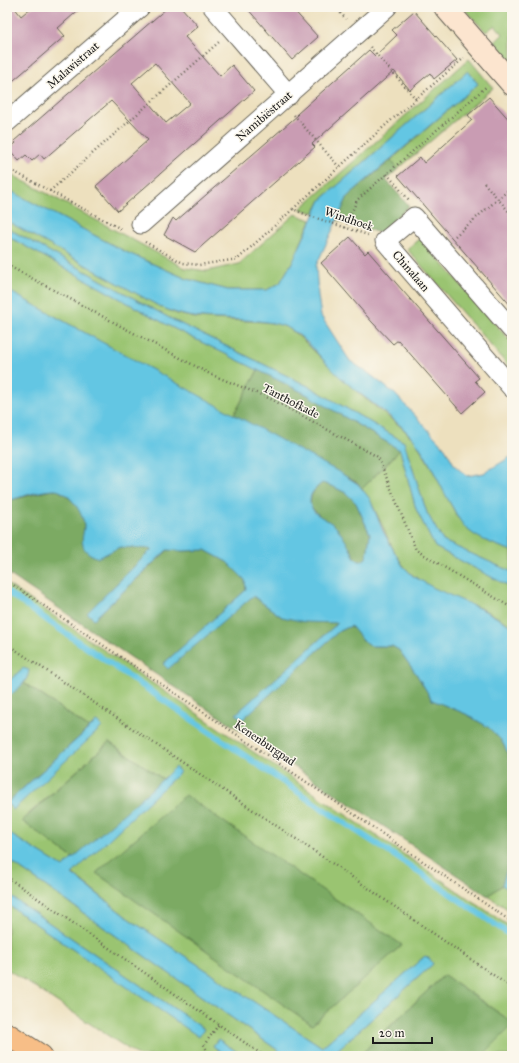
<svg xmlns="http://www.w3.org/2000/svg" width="519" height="1063" viewBox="0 0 519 1063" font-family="'IM FELL Great Primer',serif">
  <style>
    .green { fill: #9ac471; stroke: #5b7046 }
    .forest { fill: #7baa63; stroke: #4c6340 }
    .water { fill: #64c6e3; stroke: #407180; fill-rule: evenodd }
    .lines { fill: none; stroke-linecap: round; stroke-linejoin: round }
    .stream { stroke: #64c6e3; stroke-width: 6 }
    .building { fill: #c99cb3; fill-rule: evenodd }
    .street-casing { stroke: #656155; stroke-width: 21 }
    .secondary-casing { stroke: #656155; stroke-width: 24 }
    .highway-casing { stroke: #656155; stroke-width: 24 }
    .path { stroke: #656155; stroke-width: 2.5; stroke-dasharray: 1 3; stroke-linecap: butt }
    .street { stroke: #fff; stroke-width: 19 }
    .secondary { stroke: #fce5cf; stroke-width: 22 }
    .highway { stroke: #f7be87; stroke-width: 22 }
    .labels { text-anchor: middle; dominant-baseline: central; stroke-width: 3; stroke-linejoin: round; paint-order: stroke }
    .street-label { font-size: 12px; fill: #1c1c1c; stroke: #fbf7ec }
  </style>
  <rect width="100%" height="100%" fill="#fbf7ec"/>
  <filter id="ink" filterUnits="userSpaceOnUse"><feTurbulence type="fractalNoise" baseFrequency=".025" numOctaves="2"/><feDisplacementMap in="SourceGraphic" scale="8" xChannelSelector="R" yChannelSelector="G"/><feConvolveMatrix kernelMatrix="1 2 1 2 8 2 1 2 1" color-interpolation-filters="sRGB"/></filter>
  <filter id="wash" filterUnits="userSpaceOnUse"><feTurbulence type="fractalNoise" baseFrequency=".012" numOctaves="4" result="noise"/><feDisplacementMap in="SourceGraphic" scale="16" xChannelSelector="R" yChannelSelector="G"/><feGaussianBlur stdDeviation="0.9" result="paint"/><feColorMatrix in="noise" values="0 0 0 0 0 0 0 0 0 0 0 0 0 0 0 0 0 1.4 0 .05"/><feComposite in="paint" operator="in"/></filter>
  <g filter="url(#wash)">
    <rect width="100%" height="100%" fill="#ede0be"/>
    <!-- green -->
    <g class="green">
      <path d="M 470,7 L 512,7 L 512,62 L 495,42 L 503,34 L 495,25 L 486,32 L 466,11 Z"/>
      <path d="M 469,59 L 493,88 L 398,169 L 391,160 L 478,84 L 468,71 L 321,200 L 314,213 L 300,209 Z"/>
      <path d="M 7,172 L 185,268 L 207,271 L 239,264 L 295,214 L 311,220 L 294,259 L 280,283 L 267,290 L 228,290 L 187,279 L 126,252 L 7,189 Z"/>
      <path d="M 7,221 L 157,305 L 177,314 L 195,318 L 264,322 L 279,324 L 290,329 L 302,339 L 339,376 L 362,396 L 401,427 L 416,442 L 431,467 L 458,518 L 486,541 L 512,551 L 512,572 L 443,541 L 427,513 L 404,442 L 310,387 L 173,320 L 7,228 Z"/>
      <path d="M 7,236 L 171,327 L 258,370 L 234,415 L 7,290 Z"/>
      <path d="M 420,238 L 512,343 L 512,370 L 407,249 Z"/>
      <path d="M 400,450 L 416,509 L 435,547 L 512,588 L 512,626 C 502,620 493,614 482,609 C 459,599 418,586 403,565 C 386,542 380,512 362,489 Z"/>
      <path d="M 7,584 L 512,928 L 512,1022 L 444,975 L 362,1053 L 366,1056 L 338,1056 L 334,1053 L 433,964 L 425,956 L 322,1047 L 129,919 L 72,873 L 180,772 L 175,767 L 163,779 L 109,742 L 22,820 L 74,859 L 63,867 L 13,836 L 7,831 L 7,803 L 13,810 L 96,722 L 89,728 L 24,683 L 28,676 L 23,668 L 7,683 Z"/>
      <path d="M 7,859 L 286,1056 L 243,1056 L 218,1039 L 213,1046 L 227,1056 L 139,1056 L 7,969 L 7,904 L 199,1036 L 204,1029 L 7,894 Z"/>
      <path d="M 502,885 L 512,892 L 512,912 L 488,896 Z"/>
      <path d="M 512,1026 L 512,1056 L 482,1056 Z"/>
    </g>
    <!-- forest -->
    <g class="forest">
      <path d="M 391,160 L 398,169 L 386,180 L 409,206 L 380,233 L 337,220 L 348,196 Z"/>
      <path d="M 258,370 L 306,394 L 400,450 L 362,489 L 358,483 L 234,415 Z"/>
      <path d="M 322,483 L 332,486 L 346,493 L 356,503 L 370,534 L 367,557 L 362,561 L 359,561 L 355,558 L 350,547 L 311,507 C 309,496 313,490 322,483 Z"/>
      <path d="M 57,490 C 70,496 84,511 84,526 C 84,532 83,539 83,545 L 98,558 L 120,547 L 152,549 L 87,613 L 94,619 L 168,550 L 183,551 L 205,550 L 227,562 L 245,580 L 246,590 L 163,664 L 253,596 L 282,617 L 338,623 L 236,714 L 243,719 L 339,631 L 351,626 L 366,644 L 372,646 L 392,646 L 399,650 L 417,675 L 432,700 L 466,714 L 488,727 L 501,740 L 508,753 L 512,775 L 512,838 L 507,869 L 502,885 L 488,896 L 154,673 L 7,573 L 7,501 L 47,491 Z"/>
      <path d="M 24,683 L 89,728 L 7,803 L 7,698 Z"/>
      <path d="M 109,742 L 163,779 L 74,859 L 22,821 Z"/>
      <path d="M 185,795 L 402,945 L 312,1025 L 96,873 Z"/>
      <path d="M 444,975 L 512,1022 L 512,1026 L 482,1056 L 366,1056 L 362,1053 Z"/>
    </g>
    <!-- water -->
    <g class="water">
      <path d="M 468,71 L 478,84 L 348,196 L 316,266 L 318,296 L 321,316 L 350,361 L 367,372 L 395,394 L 445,448 L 455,466 L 467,476 L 484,473 L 512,456 L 512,551 C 497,545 481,541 468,530 C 462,525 457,516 453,508 C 440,487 431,462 416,442 C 397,418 363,398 340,377 C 325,364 307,338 290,329 C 270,317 219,321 194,317 C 181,315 169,311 157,305 L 7,221 L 7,189 L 126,252 L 187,279 L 228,290 L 267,290 L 280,283 L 294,259 L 321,200 Z"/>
      <path d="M 7,228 L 173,320 L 310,387 L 404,442 L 427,513 L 443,541 L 512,572 L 512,588 L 435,547 L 416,509 L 400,450 L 306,394 L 171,327 L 7,236 Z"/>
      <path d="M 7,290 L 339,472 L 358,484 L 370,499 L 383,531 L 394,551 L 403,566 L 413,576 L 434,588 L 485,611 L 512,626 L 512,775 L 508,753 L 501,740 L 488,727 L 466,714 L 432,700 L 417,675 L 399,650 L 392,646 L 372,646 L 366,644 L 351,626 L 339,631 L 243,719 L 236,714 L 338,623 L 305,622 L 282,617 L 253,596 L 168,669 L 163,664 L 246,590 L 245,580 L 227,562 L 205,550 L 183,551 L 167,550 L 94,619 L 87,613 L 152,549 L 120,547 L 98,558 C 92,555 84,552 83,545 C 81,539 84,532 84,526 C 84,514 69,491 55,490 C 40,490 22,497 7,501 ZM 322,483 L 332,486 L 346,493 L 356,503 L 370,534 L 367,557 L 362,561 L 359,561 L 355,558 C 350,548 344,537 337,528 C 329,518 309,516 310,500 C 310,493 316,488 322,483 Z"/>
      <path d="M 23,668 L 29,670 C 28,683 16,690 7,698 L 7,683 Z"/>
      <path d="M 96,722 L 100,724 L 102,727 L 13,810 L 7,803 Z"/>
      <path d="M 175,767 L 180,772 L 72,874 L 129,919 L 322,1047 L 425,956 L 430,959 L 433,964 L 334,1053 L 338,1056 L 286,1056 L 7,859 L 7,831 L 13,836 L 63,867 L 163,779 Z"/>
      <path d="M 512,838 L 512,892 L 502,885 L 507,869 Z"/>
      <path d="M 7,894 L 204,1029 L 199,1037 L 7,904 Z"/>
      <path d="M 218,1039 L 243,1056 L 227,1056 L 213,1046 Z"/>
    </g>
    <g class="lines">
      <!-- stream -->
      <path class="stream" d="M 7,592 L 64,632 L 317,805 L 398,858 L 512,936"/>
    </g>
    <g id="blocks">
      <!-- building -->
      <g class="building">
        <path d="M 7,7 L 14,7 L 21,16 L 32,7 L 82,7 L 58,28 L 65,36 L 7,86 Z"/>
        <path d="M 168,7 L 181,7 L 198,26 L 185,37 L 220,76 L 232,65 L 254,91 L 118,211 L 96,186 L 148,140 L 111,101 L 44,159 L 40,154 L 32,161 L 26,155 L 19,161 L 9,149 L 16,143 L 14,141 ZM 155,63 L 190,103 L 166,123 L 132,83 Z"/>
        <path d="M 246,7 L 291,7 L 318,37 L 292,60 Z"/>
        <path d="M 414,11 L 457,60 L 434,79 L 430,73 L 410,90 L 394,71 L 312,144 L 315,147 L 195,252 L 164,235 L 173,218 L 176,221 L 298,115 L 297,114 L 369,50 L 375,56 L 397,35 L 392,30 Z"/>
        <path d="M 489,97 L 512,123 L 512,307 L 398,176 L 420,157 L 424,163 L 472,120 L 468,115 Z"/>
        <path d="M 350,237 L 365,254 L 368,251 L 479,378 L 475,381 L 485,392 L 462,413 L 398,340 L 393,344 L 372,322 L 321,263 Z"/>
      </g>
    </g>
  </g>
  <g filter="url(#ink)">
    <use href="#blocks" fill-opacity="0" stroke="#656155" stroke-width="1"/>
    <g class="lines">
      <defs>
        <g id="street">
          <path d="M 213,7 L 289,95"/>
          <path d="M 7,122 L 140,7"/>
          <path d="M 141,224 L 387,7"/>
          <path d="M 512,330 L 414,217 L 385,241 L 512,388"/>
        </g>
        <path id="secondary" d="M 445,7 L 512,84"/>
        <path id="highway" d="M 7,1034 L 41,1056"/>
      </defs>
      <!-- street casing -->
      <use href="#street" class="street-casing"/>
      <!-- secondary casing -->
      <use href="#secondary" class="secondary-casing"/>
      <!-- highway casing -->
      <use href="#highway" class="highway-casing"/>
      <!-- path -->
      <g class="path">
        <path d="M 335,7 L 346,19"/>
        <path d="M 370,47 L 416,99"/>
        <path d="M 294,115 L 339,167"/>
        <path d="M 7,168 L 123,230"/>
        <path d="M 387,174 L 409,200"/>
        <path d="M 484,183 L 512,215"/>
        <path d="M 50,191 L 219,42"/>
        <path d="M 293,209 L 388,123 L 464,58"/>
        <path d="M 345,228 L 357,200 L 487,86"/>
        <path d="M 455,236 L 512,187"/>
        <path d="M 145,242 L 183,263 L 199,265 L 238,259 L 293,209 L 307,215 L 368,235"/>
        <path d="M 7,265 L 210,374 L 271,399 L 378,457 L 416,550 L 512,608"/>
        <path d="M 7,581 L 236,734 L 512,922"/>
        <path d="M 7,644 L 339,868 L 512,988"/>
        <path d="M 7,877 L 264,1056"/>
        <path d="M 210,1056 L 204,1045 L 219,1024"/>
      </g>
      <!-- street -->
      <use href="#street" class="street"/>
      <!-- secondary -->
      <use href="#secondary" class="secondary"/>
      <!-- highway -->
      <use href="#highway" class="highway"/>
    </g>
  </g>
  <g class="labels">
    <!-- street labels -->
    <g class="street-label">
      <text transform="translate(73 65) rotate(-41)">Malawistraat</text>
      <text transform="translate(264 116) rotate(-41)">Namibiëstraat</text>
      <text transform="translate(349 219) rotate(19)">Windhoek</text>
      <text transform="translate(411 271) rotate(49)">Chinalaan</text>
      <text transform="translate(291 401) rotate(27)">Tanthofkade</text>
      <text transform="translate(265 743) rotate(34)">Kenenburgpad</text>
    </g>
  </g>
  <!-- margin -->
  <rect width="519" height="1063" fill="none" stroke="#fbf7ec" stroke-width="24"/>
  <!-- scale -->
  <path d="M373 1037v6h59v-6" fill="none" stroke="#1c1c1c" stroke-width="2"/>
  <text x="379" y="1037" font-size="12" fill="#1c1c1c" stroke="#fbf7ec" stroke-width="3" paint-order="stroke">20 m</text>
</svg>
